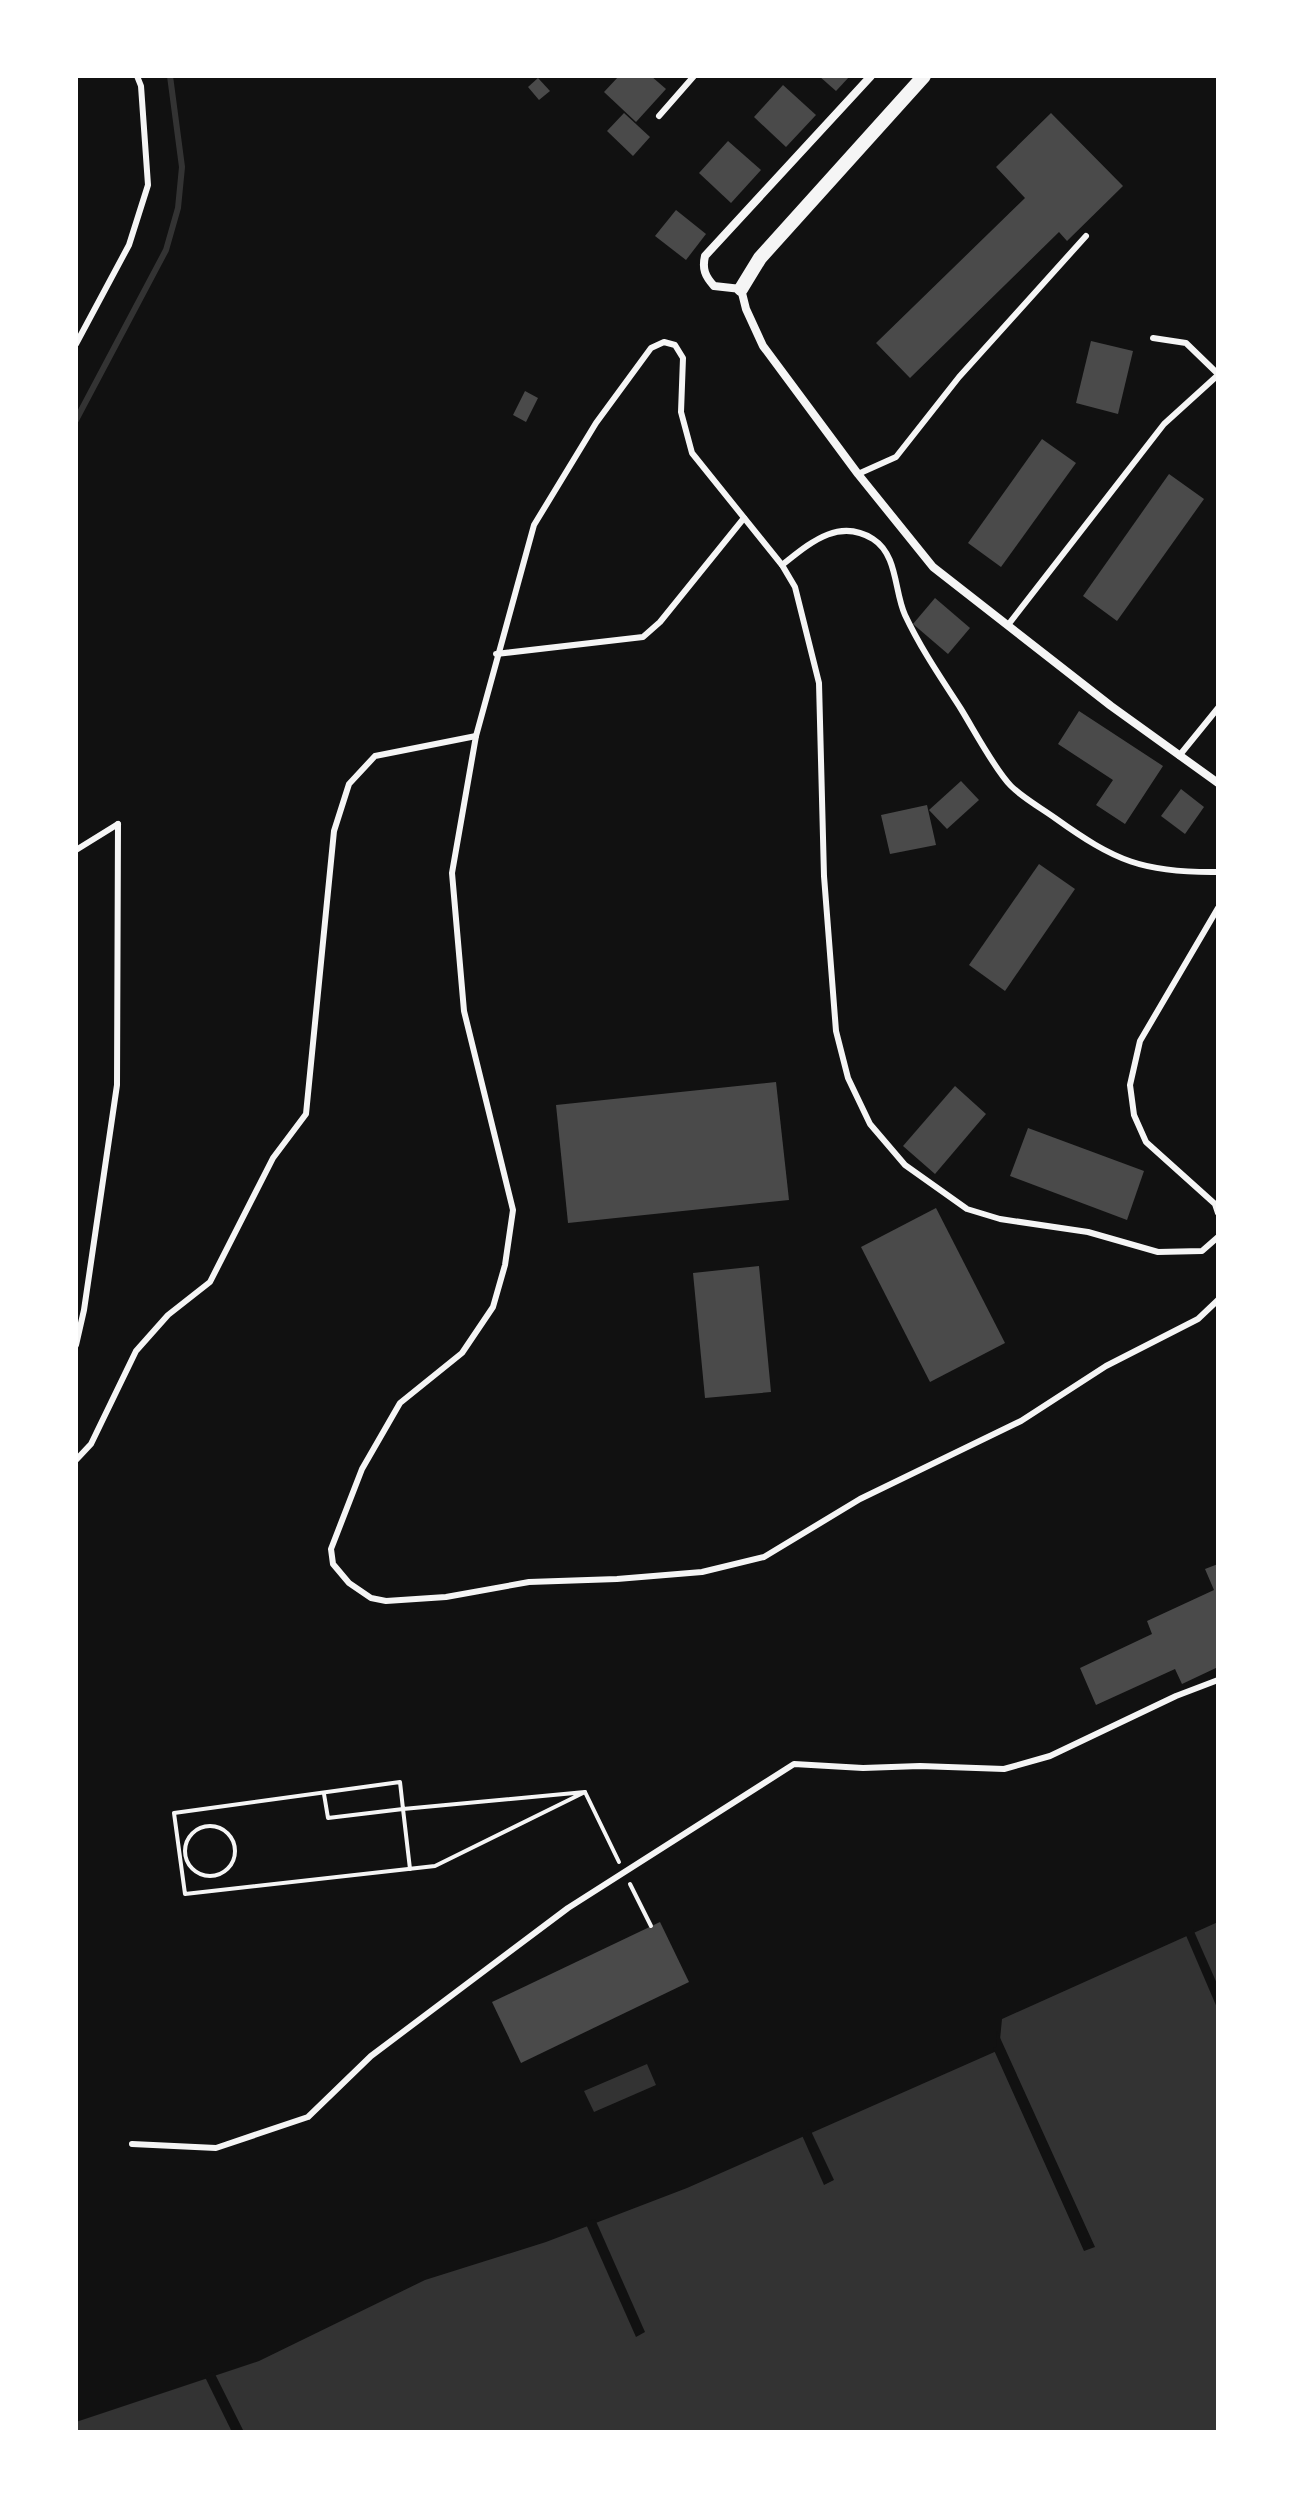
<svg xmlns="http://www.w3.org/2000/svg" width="1294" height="2508" viewBox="0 0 1294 2508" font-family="Overpass,sans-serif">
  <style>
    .water { fill: #333 }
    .pier { fill: #111 }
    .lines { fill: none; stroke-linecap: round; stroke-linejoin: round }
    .stream { stroke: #333; stroke-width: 6 }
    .building { fill: #4a4a4a }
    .path { stroke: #f5f5f5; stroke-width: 4 }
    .service { stroke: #f5f5f5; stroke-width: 6 }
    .minor { stroke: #f5f5f5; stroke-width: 8 }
    .tertiary { stroke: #f5f5f5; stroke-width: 14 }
  </style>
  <rect width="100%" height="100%" fill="#111"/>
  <!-- water -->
  <g class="water">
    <path d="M 1218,1922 L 1218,2432 L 76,2432 L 76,2422 L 259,2361 L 425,2280 L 546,2242 L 687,2188 L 999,2050 L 1002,2019 Z"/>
    <path d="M 647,2064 L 656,2085 L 594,2112 L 584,2091 Z"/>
  </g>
  <!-- pier -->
  <g class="pier">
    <path d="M 1193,1929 L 1218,1986 L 1218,2010 L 1185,1933 Z"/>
    <path d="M 997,2031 L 1095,2247 L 1084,2251 L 993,2048 L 996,2047 Z"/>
    <path d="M 810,2129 L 834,2180 L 824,2185 L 801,2133 Z"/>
    <path d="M 595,2219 L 645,2332 L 636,2337 L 585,2222 Z"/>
    <path d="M 214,2372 L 244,2432 L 232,2432 L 204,2375 Z"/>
  </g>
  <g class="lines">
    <!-- stream -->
    <path class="stream" d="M 76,420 L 166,250 L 178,208 L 182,167 L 170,76"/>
  </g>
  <!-- building -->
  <g class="building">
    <path d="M 619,76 L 651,76 L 666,89 L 636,122 L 604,92 Z"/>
    <path d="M 819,76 L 850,76 L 836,91 Z"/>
    <path d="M 538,78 L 550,91 L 539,100 L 528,87 Z"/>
    <path d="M 783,85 L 816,115 L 786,147 L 754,117 Z"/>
    <path d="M 624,113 L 650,137 L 633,156 L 607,131 Z"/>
    <path d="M 1051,113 L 1123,186 L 1067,241 L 1059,232 L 910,378 L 876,343 L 1025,198 L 996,167 Z"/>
    <path d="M 728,141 L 761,170 L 731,203 L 699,173 Z"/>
    <path d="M 676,210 L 706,234 L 686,260 L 655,236 Z"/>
    <path d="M 1091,341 L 1133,351 L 1118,414 L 1076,403 Z"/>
    <path d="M 525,391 L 538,398 L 526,422 L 513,415 Z"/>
    <path d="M 1042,439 L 1076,463 L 1001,567 L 968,543 Z"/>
    <path d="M 1169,474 L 1204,499 L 1117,621 L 1083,596 Z"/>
    <path d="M 935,598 L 970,628 L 948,654 L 913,624 Z"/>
    <path d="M 1079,711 L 1163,766 L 1125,824 L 1096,805 L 1113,780 L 1058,744 Z"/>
    <path d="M 961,781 L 979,800 L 947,829 L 929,810 Z"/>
    <path d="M 1181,789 L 1204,807 L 1185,834 L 1161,816 Z"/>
    <path d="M 927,805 L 936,845 L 890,854 L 881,815 Z"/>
    <path d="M 1039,864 L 1075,889 L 1005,991 L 969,965 Z"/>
    <path d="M 776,1082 L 789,1200 L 568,1223 L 556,1105 Z"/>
    <path d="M 955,1086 L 986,1114 L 935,1174 L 903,1146 Z"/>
    <path d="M 1028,1128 L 1144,1171 L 1127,1220 L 1010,1176 Z"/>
    <path d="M 936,1208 L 1005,1343 L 930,1382 L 861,1247 Z"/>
    <path d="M 759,1266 L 771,1392 L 705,1398 L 693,1273 Z"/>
    <path d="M 1218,1564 L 1218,1667 L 1182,1684 L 1175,1669 L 1096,1705 L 1080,1668 L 1152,1634 L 1147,1621 L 1214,1590 L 1205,1569 Z"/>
    <path d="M 660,1922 L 689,1982 L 521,2063 L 492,2002 Z"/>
  </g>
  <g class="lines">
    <!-- path -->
    <g class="path">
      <path d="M 400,1782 L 403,1809 L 585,1792 L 435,1866 L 185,1894 L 174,1813 Z"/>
      <path d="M 585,1792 L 619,1862"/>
      <path d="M 324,1794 L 328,1818 L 403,1809 L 410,1869"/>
      <circle cx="210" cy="1851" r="25"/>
      <path d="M 630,1884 L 651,1926"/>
    </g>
    <!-- service -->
    <g class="service">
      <path d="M 659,116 L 694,76"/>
      <path d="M 1153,338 L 1186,343 L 1218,374"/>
      <path d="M 76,344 L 129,245 L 148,185 L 141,86 L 137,76"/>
      <path d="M 858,474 L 896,457 L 959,377 L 1086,236"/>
      <path d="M 782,565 C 809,544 838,517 873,539 C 898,555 894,591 905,615 C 921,649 941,678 961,709 C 974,730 995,770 1011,786 C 1023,798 1041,808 1055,818 C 1115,861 1143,873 1218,872"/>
      <path d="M 1008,625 L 1164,424 L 1218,375"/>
      <path d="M 496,654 L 643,637 L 660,622 L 744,518"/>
      <path d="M 1179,756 L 1218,708"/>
      <path d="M 76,850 L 118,824"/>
      <path d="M 1218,908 L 1140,1041 L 1130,1085 L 1134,1115 L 1146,1142 L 1215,1204 L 1218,1213"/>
      <path d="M 1218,1237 L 1202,1251 L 1158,1252 L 1088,1232 L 1000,1219 L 967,1209 L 905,1165 L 870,1124 L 848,1078 L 836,1031 L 824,876 L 819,683 L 795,587 L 782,565 L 692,453 L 681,412 L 683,358 L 675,345 L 664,342 L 651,348 L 596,423 L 534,525 L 476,736 L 452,873 L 464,1011 L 513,1210 L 505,1265 L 493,1307 L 462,1353 L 400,1403 L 362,1469 L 331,1549 L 333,1564 L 349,1583 L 371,1598 L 386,1601 L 446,1597 L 529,1582 L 617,1579 L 702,1572 L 764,1557 L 860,1499 L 1021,1421 L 1106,1366 L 1198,1319 L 1218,1300"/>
      <path d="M 76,1345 L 84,1310 L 117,1085 L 118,824"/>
      <path d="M 76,1460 L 91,1444 L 136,1351 L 168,1315 L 210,1282 L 273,1158 L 306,1114 L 334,831 L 349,784 L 375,756 L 476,736"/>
      <path d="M 132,2144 L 216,2148 L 308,2117 L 371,2056 L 568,1908 L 794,1764 L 863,1768 L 920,1766 L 1004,1769 L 1050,1756 L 1176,1696 L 1218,1680"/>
    </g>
    <!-- minor -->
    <path class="minor" d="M 871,76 L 705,256 C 702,269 705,276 714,286 L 741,289 L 746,309 L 763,346 L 858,474 L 933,567 L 1111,706 L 1218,783"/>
    <!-- tertiary -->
    <path class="tertiary" d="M 741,289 L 760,258 L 924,76"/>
  </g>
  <!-- border -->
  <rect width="1294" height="2508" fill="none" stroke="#ffffff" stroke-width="156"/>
</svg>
